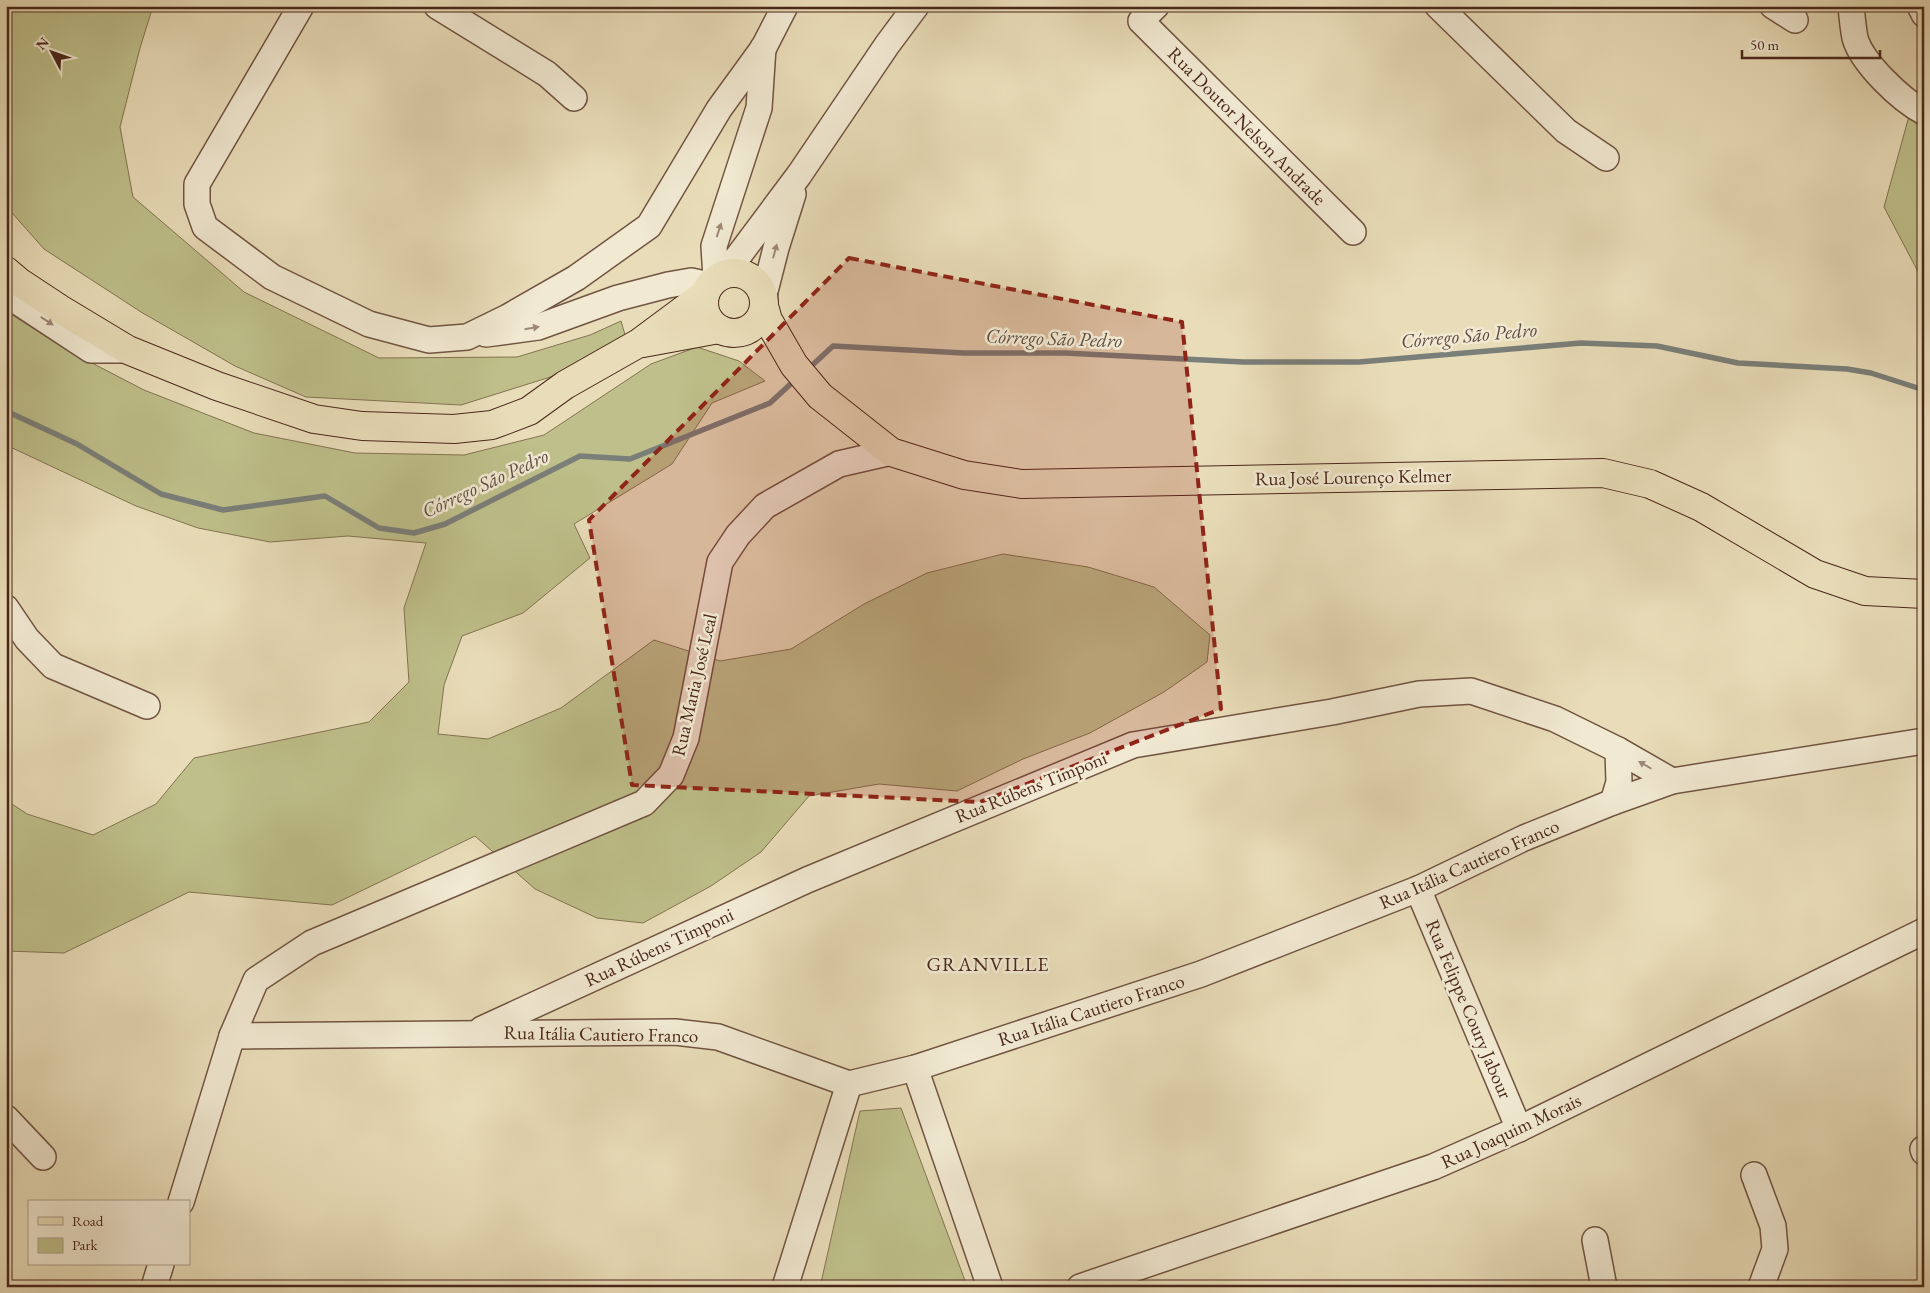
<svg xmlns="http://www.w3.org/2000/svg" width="1930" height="1293" viewBox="0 0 1930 1293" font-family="'EB Garamond',serif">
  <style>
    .green { fill: #bebf8a; stroke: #847352 }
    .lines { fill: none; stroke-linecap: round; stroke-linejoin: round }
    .stream { stroke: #7a7f79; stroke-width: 5.5 }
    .minor-casing { stroke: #725442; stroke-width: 28 }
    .major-casing { stroke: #4a271a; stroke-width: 30 }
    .minor { stroke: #f1e9d2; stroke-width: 25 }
    .major { stroke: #e9ddb9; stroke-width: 28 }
    .oneway { fill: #9e8876 }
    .marked { fill: #8f2418; fill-opacity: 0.2; stroke: #8f2418; stroke-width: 4; stroke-dasharray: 10 6; stroke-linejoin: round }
    .labels { text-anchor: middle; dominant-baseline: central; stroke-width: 5; stroke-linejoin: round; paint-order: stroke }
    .street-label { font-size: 19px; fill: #4a271a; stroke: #f1e9d2 }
    .water-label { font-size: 20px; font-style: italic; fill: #5e4c42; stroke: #f1e9d2 }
    .neighbourhood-label { font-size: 20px; letter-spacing: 1px; fill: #4a271a; stroke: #f1e9d2 }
  </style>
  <rect width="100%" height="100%" fill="#e9ddb9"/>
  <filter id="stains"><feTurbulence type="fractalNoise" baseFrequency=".004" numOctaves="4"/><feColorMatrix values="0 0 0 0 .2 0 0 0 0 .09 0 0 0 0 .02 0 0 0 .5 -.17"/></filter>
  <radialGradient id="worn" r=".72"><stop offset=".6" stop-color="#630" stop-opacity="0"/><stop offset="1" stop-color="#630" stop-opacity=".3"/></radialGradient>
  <!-- green -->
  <g class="green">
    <path d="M 6,6 L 153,6 L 140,48 L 120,127 L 133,197 L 244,292 L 379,358 L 517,357 L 590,335 L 621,321 L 626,338 L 560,374 L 461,405 L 306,397 L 235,366 L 141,312 L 44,249 L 6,206 Z"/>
    <path d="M 1924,110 L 1924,283 L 1884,207 L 1909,116 Z"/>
    <path d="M 6,311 L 65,349 L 144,390 L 254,433 L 355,453 L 464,455 L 544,435 L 651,364 L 697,347 L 739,361 L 765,381 L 712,403 L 672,464 L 574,524 L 590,558 L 523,613 L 462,636 L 444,685 L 438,734 L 488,739 L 561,708 L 654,640 L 720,661 L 791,649 L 864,604 L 927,573 L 1003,554 L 1088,567 L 1154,587 L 1210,635 L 1207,662 L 1164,692 L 1090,733 L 1023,759 L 957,791 L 879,784 L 809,796 L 761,852 L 711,886 L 643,923 L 597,918 L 535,889 L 475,836 L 332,905 L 189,892 L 64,953 L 6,951 L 6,800 L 27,814 L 93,835 L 156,804 L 194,758 L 369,722 L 409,682 L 404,608 L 426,543 L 348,536 L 270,542 L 198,528 L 136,506 L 6,445 Z"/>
    <path d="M 901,1108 L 967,1286 L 820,1287 L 860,1111 Z"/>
  </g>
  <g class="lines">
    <!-- stream -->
    <g class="stream">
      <path d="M 807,370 L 833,346 L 964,353 L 1065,353 L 1243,362 L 1359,362 L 1581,343 L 1657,346 L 1738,363 L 1847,369 L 1871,373 L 1924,390"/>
      <path d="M 6,411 L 77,444 L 161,494 L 223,510 L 325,496 L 379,528 L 414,533 L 445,524 L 580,456 L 630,459 L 770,403 L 796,379"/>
    </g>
    <defs>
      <g id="minor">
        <path d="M 301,6 L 197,184 L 197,204 L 205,227 L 272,277 L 369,324 L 429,340 L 467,337 L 508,317 L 576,278 L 649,226 L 719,109 L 764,47 L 785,6"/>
        <path d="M 437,6 L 547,74 L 574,98"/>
        <path d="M 1156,6 L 1141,21 L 1353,232"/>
        <path d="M 1438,6 L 1566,131 L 1606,158"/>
        <path d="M 1773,6 L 1795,20"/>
        <path d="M 1851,6 C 1852,17 1853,28 1855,38 C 1862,63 1901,100 1924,112"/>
        <path d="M 1920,6 L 1924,14"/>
        <path d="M 725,274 L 799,175 L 887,45 L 916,6"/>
        <path d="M 716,278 L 714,246 L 759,108 L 763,48"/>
        <path d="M 6,294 L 91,350 L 128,350"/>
        <path d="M 763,299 L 776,248 L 793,194"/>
        <path d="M 486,334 L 538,327 L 618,298 L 668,285 L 691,281 L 709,285"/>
        <path d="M 6,608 L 27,639 L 53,666 L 147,706"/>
        <path d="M 1613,802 L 1619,782 L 1618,750"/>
        <path d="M 1418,889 L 1519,1129"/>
        <path d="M 482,1029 L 807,880 L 1133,745 L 1332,712 L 1419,694 L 1471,691 L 1555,719 L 1618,750 L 1672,781"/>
        <path d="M 232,1036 L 675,1032 L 718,1037 L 849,1084 L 915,1068 L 1201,974 L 1418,889 L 1524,838 L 1613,802 L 1672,781 L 1924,741"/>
        <path d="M 915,1068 L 990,1287"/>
        <path d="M 6,1118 L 43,1157"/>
        <path d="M 1923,1149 L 1924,1152"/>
        <path d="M 1754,1175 L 1773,1226 L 1775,1249 L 1761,1287"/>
        <path d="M 181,1202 L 232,1036 L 256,980 L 312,943 L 644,803 L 671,775 L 686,738 L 720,562 L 738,535 L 765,506 L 839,464 L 891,452"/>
        <path d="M 1595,1240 L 1604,1287"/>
        <path d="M 154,1287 L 161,1264"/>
        <path d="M 785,1287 L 849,1084"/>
        <path d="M 1080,1287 L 1433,1167 L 1519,1129 L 1924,931"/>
      </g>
      <g id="major">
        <path d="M 6,271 L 19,282 L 60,309 L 128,350 L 217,386 L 314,419 L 362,426 L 454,429 L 492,425 L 529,411 L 565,385 L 639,343 L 705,294"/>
        <circle cx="734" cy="303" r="30"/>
        <path d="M 764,306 L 768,320 L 794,365 L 820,396 L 891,452 L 964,475 L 1022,484 L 1603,473 L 1650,484 L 1701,507 L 1815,574 L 1865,591 L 1924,594"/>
        <path d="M 643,343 L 719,329"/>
      </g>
    </defs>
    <!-- minor casing -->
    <use href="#minor" class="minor-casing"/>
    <!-- major casing -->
    <use href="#major" class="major-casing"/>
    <!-- minor -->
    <use href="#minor" class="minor"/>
    <!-- major -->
    <use href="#major" class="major"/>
  </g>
  <!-- one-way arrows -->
  <defs><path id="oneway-solid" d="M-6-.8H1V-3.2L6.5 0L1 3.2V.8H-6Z" transform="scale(1.25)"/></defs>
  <g class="oneway">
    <use href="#oneway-solid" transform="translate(719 230) rotate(-72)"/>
    <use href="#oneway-solid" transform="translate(775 251) rotate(-75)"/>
    <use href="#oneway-solid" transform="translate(47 321) rotate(33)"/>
    <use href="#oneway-solid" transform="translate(532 328) rotate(-10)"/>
    <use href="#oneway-solid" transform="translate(1645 765) rotate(-150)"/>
  </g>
  <!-- marked area -->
  <path class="marked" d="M 849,258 L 1182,322 L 1221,709 L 980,802 L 632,785 L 589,520 Z"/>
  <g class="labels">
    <!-- street labels -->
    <g class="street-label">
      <text transform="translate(1247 126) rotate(45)">Rua Doutor Nelson Andrade</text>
      <text transform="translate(1353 477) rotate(-1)">Rua José Lourenço Kelmer</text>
      <text transform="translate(694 685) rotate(-77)">Rua Maria José Leal</text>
      <text transform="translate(1031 787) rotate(-22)">Rua Rúbens Timponi</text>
      <text transform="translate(1469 864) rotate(-24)">Rua Itália Cautiero Franco</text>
      <text transform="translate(659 947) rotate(-25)">Rua Rúbens Timponi</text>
      <text transform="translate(1469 1009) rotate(67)">Rua Felippe Coury Jabour</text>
      <text transform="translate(1091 1010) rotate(-18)">Rua Itália Cautiero Franco</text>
      <text transform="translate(601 1034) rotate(1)">Rua Itália Cautiero Franco</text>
      <text transform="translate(1511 1131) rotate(-25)">Rua Joaquim Morais</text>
    </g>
    <!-- water labels -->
    <g class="water-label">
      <text transform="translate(1469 335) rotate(-5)">Córrego São Pedro</text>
      <text transform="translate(1054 338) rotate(2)">Córrego São Pedro</text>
      <text transform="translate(485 483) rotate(-25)">Córrego São Pedro</text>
    </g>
    <!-- neighbourhood labels -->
    <g class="neighbourhood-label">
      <text x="988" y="964">GRANVILLE</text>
    </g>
  </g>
  <!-- margin -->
  <rect width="1930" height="1293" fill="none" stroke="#e9ddb9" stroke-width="25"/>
  <rect x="8" y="8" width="1915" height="1278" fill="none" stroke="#4a271a" stroke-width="2.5"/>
  <rect x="12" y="12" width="1905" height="1268" fill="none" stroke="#4a271a"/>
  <!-- legend -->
  <rect x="28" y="1200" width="162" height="65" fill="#f1e9d2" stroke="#ae9b88"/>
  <rect x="38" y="1217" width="25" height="8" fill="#e9ddb9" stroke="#ae9b88"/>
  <text x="72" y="1226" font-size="15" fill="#4a271a">Road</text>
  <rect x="38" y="1238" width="25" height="15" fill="#bebf8a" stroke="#ae9b88"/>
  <text x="72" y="1250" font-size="15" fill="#4a271a">Park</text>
  <!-- north arrow -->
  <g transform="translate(52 52) rotate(311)" stroke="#f1e9d2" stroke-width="4" paint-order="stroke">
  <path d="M0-4L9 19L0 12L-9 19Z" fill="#4a271a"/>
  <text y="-8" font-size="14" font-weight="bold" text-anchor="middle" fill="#4a271a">N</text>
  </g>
  <!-- scale -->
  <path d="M1742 50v8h138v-8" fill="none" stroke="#4a271a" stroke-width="2.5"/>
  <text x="1750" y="50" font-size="15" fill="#4a271a" stroke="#f1e9d2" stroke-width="4" paint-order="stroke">50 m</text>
  <rect width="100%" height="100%" filter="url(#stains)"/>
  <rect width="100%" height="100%" fill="url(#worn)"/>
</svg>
